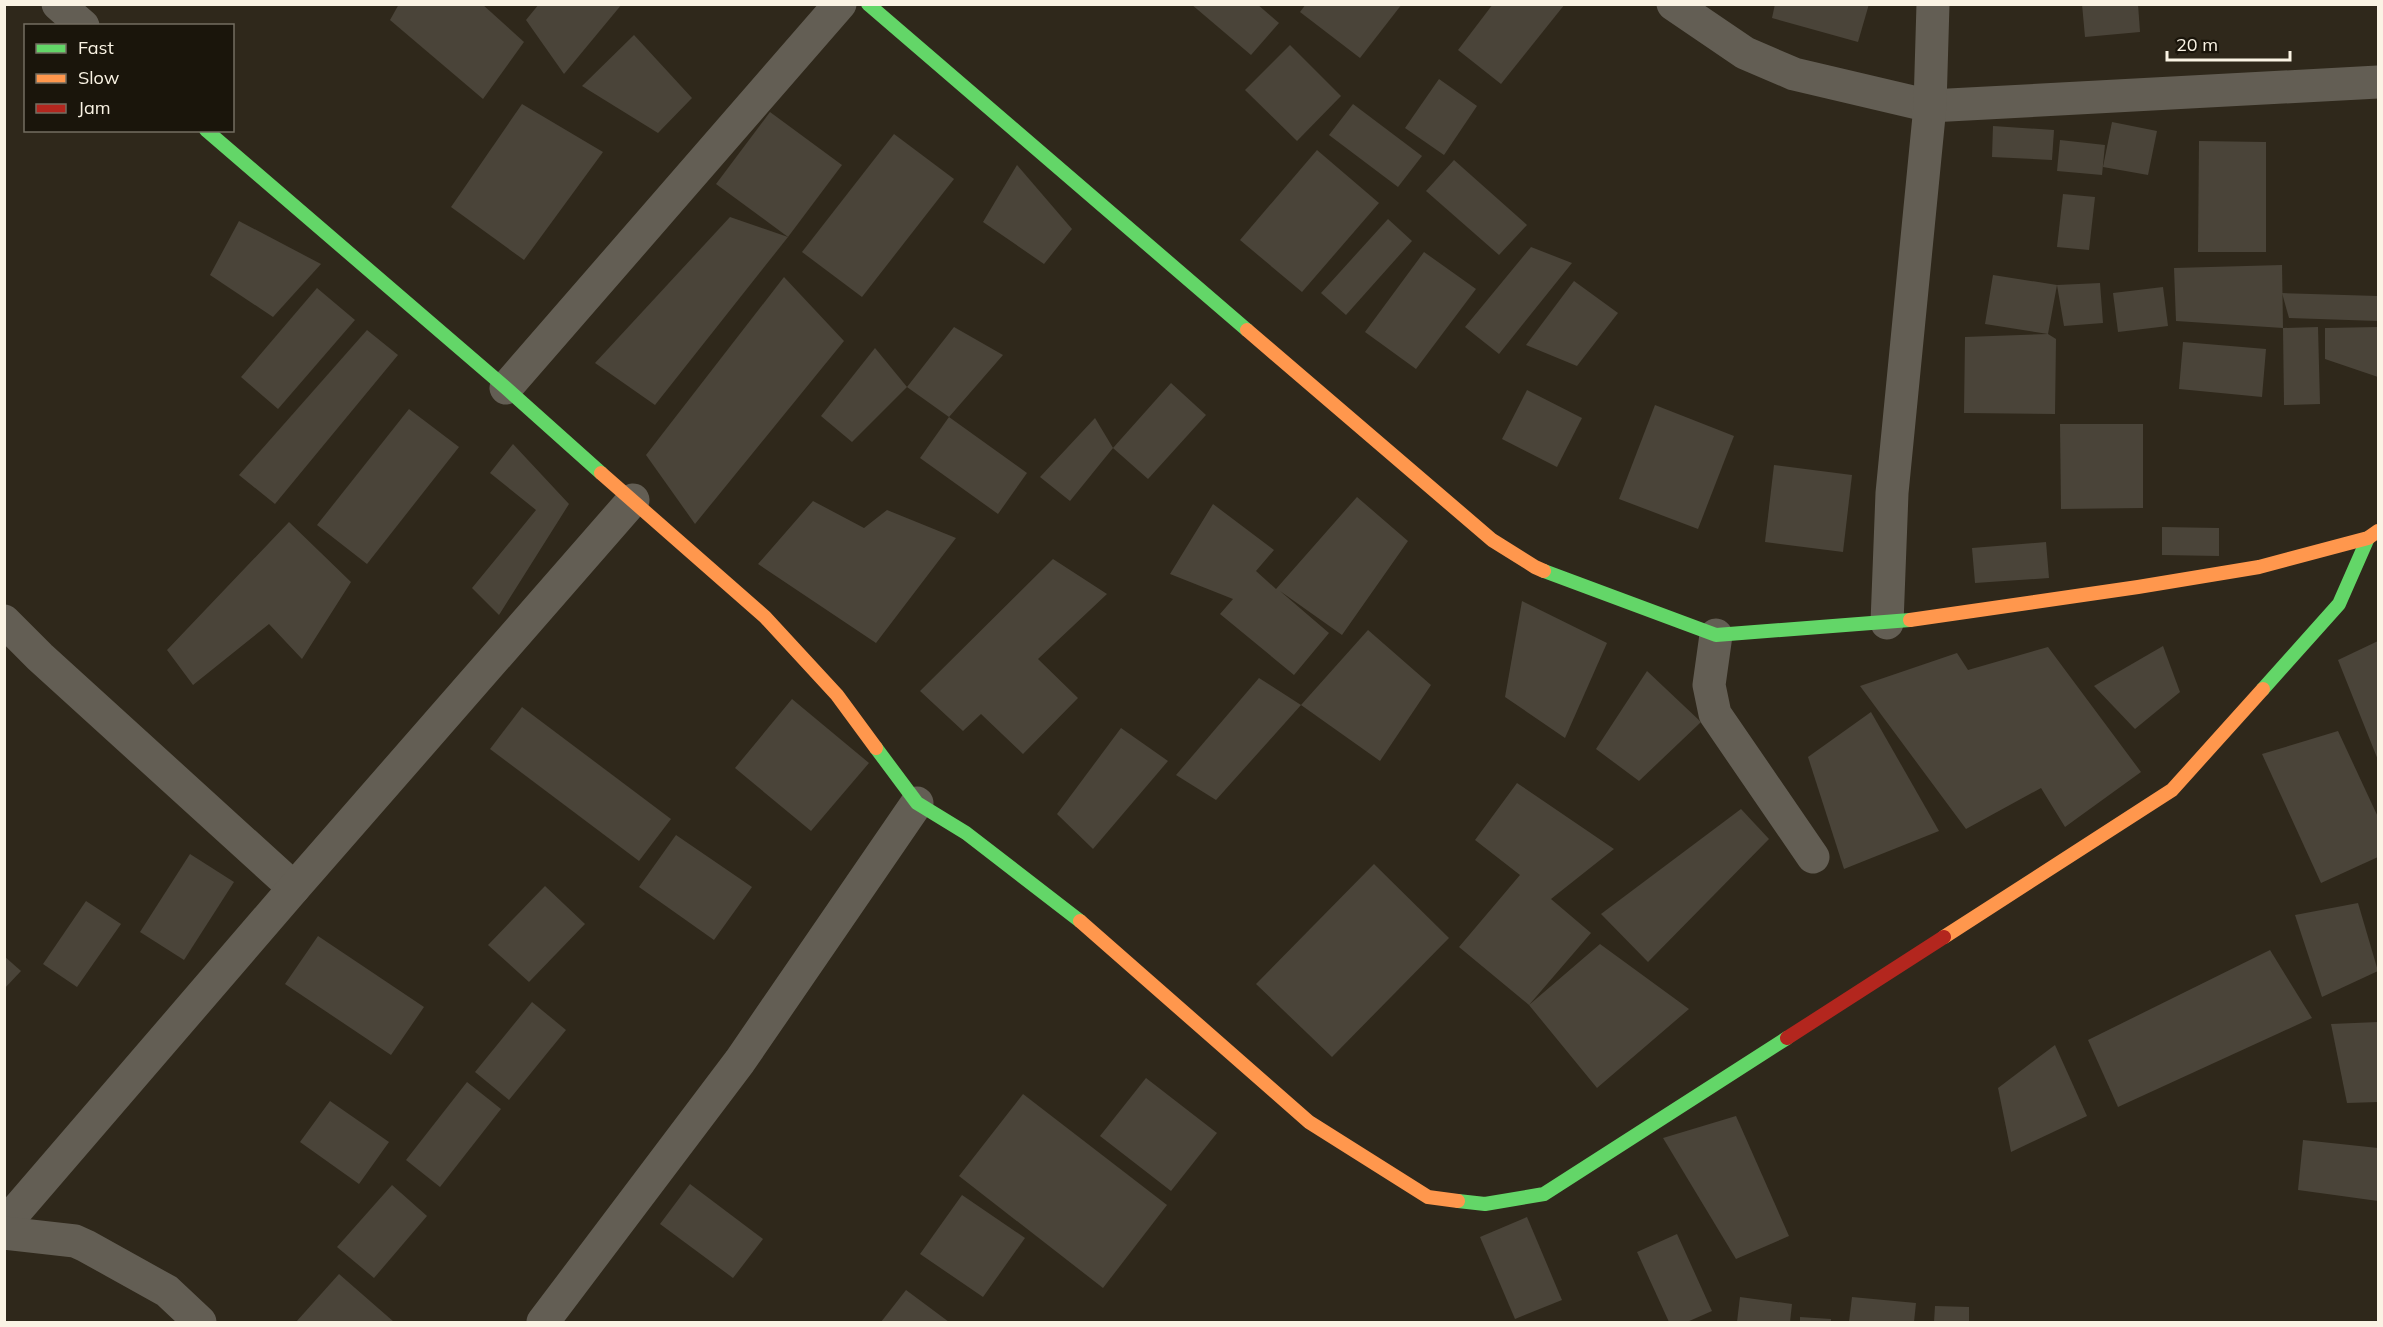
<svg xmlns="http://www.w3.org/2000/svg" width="2383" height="1327" viewBox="0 0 2383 1327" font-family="Mulish,sans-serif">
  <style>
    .building { fill: #4a4439 }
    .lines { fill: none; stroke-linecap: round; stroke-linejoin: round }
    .street { stroke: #635e54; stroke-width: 33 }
    .fast { stroke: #63d668; stroke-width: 14 }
    .slow { stroke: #ff974d; stroke-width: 14 }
    .jam { stroke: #b3261e; stroke-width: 14 }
  </style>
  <rect width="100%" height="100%" fill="#2f281b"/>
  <!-- building -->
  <g class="building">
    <path d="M 399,4 L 482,4 L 524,42 L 483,99 L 390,20 Z"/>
    <path d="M 539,4 L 622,4 L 564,74 L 526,20 Z"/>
    <path d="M 1191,4 L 1257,4 L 1279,23 L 1251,55 Z"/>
    <path d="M 1306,4 L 1402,4 L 1360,58 L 1300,12 Z"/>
    <path d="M 1493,4 L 1565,4 L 1501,84 L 1458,50 Z"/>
    <path d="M 1775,4 L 1869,4 L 1858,42 L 1772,18 Z"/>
    <path d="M 2082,4 L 2138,4 L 2140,32 L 2085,37 Z"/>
    <path d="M 634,35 L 692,98 L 658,133 L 582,86 Z"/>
    <path d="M 1290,45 L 1341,96 L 1297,141 L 1245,90 Z"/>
    <path d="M 1439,79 L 1477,106 L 1444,155 L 1405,128 Z"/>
    <path d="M 522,104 L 603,152 L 524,260 L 451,207 Z"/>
    <path d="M 1353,104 L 1422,156 L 1398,187 L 1329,135 Z"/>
    <path d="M 770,112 L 842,165 L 788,237 L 716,184 Z"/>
    <path d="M 2112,122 L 2157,131 L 2148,175 L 2103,167 Z"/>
    <path d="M 1993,126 L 2054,130 L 2052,160 L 1992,157 Z"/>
    <path d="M 894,134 L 954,179 L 862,297 L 802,252 Z"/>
    <path d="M 2060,140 L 2105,145 L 2102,175 L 2057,171 Z"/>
    <path d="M 2199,141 L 2266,142 L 2266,252 L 2198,252 Z"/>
    <path d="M 1317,150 L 1379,203 L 1302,292 L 1240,240 Z"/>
    <path d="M 1454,160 L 1527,225 L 1499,255 L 1426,191 Z"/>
    <path d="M 1017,165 L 1072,229 L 1044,264 L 983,222 Z"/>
    <path d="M 2063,194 L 2095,197 L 2089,250 L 2057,247 Z"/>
    <path d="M 730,217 L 788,237 L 655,405 L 595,363 Z"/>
    <path d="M 1388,219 L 1412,241 L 1346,315 L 1321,293 Z"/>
    <path d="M 239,221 L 321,264 L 273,317 L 210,275 Z"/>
    <path d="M 1531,247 L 1572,263 L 1499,354 L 1465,327 Z"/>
    <path d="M 1424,252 L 1476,289 L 1416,369 L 1365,332 Z"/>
    <path d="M 2282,265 L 2283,328 L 2176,321 L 2174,268 Z"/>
    <path d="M 1993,275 L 2057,285 L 2100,283 L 2103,323 L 2064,326 L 2057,285 L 2048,334 L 2056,339 L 2055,414 L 1964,413 L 1965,337 L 2048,334 L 1985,324 Z"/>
    <path d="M 784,277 L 844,341 L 695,524 L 646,455 Z"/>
    <path d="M 1574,281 L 1618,313 L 1577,366 L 1526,345 Z"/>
    <path d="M 2163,287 L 2168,326 L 2118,332 L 2113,293 Z"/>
    <path d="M 317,288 L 355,320 L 278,409 L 241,377 Z"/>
    <path d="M 2282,293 L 2378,296 L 2378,321 L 2289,318 Z"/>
    <path d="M 954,327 L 1003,355 L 949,417 L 907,387 Z"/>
    <path d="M 2318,327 L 2320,404 L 2284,405 L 2283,328 Z"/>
    <path d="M 2378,327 L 2378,377 L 2325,359 L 2325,328 Z"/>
    <path d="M 367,330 L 398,355 L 275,504 L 239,475 Z"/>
    <path d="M 2183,342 L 2266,349 L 2262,397 L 2179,389 Z"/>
    <path d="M 875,348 L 907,387 L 852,442 L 821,416 Z"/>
    <path d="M 1171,383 L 1206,415 L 1148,479 L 1113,448 Z"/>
    <path d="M 1527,390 L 1582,418 L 1557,467 L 1502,439 Z"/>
    <path d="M 1655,405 L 1734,436 L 1698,529 L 1619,499 Z"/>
    <path d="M 409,409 L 459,447 L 367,564 L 317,525 Z"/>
    <path d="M 949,417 L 1027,473 L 998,514 L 920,458 Z"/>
    <path d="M 1095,418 L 1113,448 L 1070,501 L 1040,477 Z"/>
    <path d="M 2060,424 L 2143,424 L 2143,508 L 2061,509 Z"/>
    <path d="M 513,444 L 569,504 L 499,615 L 472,588 L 536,510 L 490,473 Z"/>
    <path d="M 1774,465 L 1852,475 L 1843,552 L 1765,542 Z"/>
    <path d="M 1357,497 L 1408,541 L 1342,635 L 1280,591 L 1329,633 L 1294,675 L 1220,614 L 1233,599 L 1170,574 L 1213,504 L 1274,550 L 1256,571 L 1276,589 Z"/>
    <path d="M 813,501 L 864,528 L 887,510 L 956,538 L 876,643 L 758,564 Z"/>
    <path d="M 289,522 L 351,582 L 302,659 L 269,624 L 193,685 L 167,650 Z"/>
    <path d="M 2162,527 L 2219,528 L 2219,556 L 2162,555 Z"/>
    <path d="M 2046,542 L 2049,578 L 1975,583 L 1972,548 Z"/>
    <path d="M 1053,559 L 1107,594 L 1038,659 L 1078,698 L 1023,754 L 981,714 L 963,731 L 920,691 Z"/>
    <path d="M 1522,601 L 1607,643 L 1565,738 L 1505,697 Z"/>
    <path d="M 1368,630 L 1431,685 L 1380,761 L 1301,705 Z"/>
    <path d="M 2378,641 L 2378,760 L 2338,660 Z"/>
    <path d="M 2163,646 L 2180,692 L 2135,729 L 2094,686 Z"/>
    <path d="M 2048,647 L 2141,772 L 2065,827 L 2041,788 L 1966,829 L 1860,686 L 1957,653 L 1968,670 Z"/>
    <path d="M 1647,671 L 1701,722 L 1639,781 L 1596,749 Z"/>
    <path d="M 1259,678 L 1301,705 L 1216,800 L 1176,775 Z"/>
    <path d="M 792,699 L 869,763 L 811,831 L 735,768 Z"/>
    <path d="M 522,707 L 671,819 L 639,861 L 490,749 Z"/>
    <path d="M 1871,712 L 1939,831 L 1844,869 L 1808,757 Z"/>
    <path d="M 1121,728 L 1168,761 L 1093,849 L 1057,814 Z"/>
    <path d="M 2338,731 L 2378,817 L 2378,857 L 2321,883 L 2262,754 Z"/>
    <path d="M 1517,783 L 1614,849 L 1551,899 L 1591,933 L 1529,1005 L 1600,944 L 1689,1009 L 1597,1088 L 1529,1005 L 1459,947 L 1520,875 L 1475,840 Z"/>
    <path d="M 1741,809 L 1769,839 L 1648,962 L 1601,914 Z"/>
    <path d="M 676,835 L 752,887 L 714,940 L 639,887 Z"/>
    <path d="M 190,854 L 234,882 L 184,960 L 140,932 Z"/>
    <path d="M 1374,864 L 1449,938 L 1332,1057 L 1256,984 Z"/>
    <path d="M 545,886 L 585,924 L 529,982 L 488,945 Z"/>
    <path d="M 86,901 L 121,924 L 77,987 L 43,964 Z"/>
    <path d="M 2358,903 L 2378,971 L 2322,997 L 2295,915 Z"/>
    <path d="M 318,936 L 424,1007 L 391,1055 L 285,984 Z"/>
    <path d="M 2270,950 L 2312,1018 L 2118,1107 L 2088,1040 Z"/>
    <path d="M 4,956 L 21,971 L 4,989 Z"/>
    <path d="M 532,1002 L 566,1030 L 509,1100 L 475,1072 Z"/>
    <path d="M 2378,1022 L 2378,1102 L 2347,1103 L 2331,1024 Z"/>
    <path d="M 2055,1045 L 2087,1116 L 2011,1152 L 1998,1088 Z"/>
    <path d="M 1146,1078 L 1217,1133 L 1171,1191 L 1100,1136 Z"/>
    <path d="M 467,1082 L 501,1109 L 440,1187 L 406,1160 Z"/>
    <path d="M 1023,1094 L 1167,1205 L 1103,1288 L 959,1176 Z"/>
    <path d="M 330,1101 L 389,1142 L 359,1184 L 300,1142 Z"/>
    <path d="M 1736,1116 L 1789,1236 L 1736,1259 L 1663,1138 Z"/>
    <path d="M 2303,1140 L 2378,1148 L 2378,1201 L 2298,1190 Z"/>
    <path d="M 690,1184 L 763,1239 L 733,1278 L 660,1224 Z"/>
    <path d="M 392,1185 L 427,1216 L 374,1278 L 337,1247 Z"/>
    <path d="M 962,1195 L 1025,1238 L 983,1297 L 920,1254 Z"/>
    <path d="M 1527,1217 L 1562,1300 L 1515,1319 L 1480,1237 Z"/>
    <path d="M 1677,1234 L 1712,1311 L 1687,1322 L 1669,1322 L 1637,1252 Z"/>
    <path d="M 339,1274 L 394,1322 L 296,1322 Z"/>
    <path d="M 906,1290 L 949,1322 L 881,1322 Z"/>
    <path d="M 1740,1297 L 1792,1304 L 1790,1322 L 1737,1322 Z"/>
    <path d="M 1852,1297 L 1916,1303 L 1914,1322 L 1849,1322 Z"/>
    <path d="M 1935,1306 L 1969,1307 L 1969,1322 L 1934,1322 Z"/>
    <path d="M 1800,1317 L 1831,1319 L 1831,1322 L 1800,1322 Z"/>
  </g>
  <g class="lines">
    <!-- street -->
    <g class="street">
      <path d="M 58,4 L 83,26"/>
      <path d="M 1673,4 L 1745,53 L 1794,74 L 1930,106 L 2378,82"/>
      <path d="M 506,388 L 840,4"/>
      <path d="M 4,621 L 40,657 L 294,888"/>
      <path d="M 1887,623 L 1892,493 L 1930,106 L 1933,4"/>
      <path d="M 1716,635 L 1709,685 L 1715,714 L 1813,857"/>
      <path d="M 4,1225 L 294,888 L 633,500"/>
      <path d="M 4,1233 L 75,1241 L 86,1246 L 167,1291 L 200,1322"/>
      <path d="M 543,1322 L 740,1061 L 917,803"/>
    </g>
    <!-- fast -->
    <g class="fast">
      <path d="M 868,4 L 1247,330"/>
      <path d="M 206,130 L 506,388 L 601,473"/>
      <path d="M 1544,571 L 1716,635 L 1910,620"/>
      <path d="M 2263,689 L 2339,604 L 2368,538"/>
      <path d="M 876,748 L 917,803 L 966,833 L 1080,921"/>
      <path d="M 1458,1201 L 1485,1204 L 1544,1194 L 1787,1038"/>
    </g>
    <!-- slow -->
    <g class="slow">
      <path d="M 1247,330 L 1492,540 L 1535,567 L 1544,571"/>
      <path d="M 601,473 L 765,617 L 837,695 L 876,748"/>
      <path d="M 1910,620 L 2138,587 L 2259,567 L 2368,538 L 2378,531"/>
      <path d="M 1080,921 L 1309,1122 L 1428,1197 L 1458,1201"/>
      <path d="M 1944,937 L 2172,790 L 2263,689"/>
    </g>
    <!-- jam -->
    <path class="jam" d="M 1787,1038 L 1944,937"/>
  </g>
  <!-- border -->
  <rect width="2383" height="1327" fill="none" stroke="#faf3e4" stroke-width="12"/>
  <!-- legend -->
  <rect x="24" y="24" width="210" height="108" fill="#1a150b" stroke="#746e62" stroke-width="1.5"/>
  <rect x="36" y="44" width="30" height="9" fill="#63d668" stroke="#746e62" stroke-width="1.5"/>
  <text x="78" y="54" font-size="18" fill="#faf3e4">Fast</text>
  <rect x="36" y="74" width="30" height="9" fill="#ff974d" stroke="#746e62" stroke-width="1.5"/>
  <text x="78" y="84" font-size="18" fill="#faf3e4">Slow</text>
  <rect x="36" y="104" width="30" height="9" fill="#b3261e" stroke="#746e62" stroke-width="1.5"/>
  <text x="78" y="114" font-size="18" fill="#faf3e4">Jam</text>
  <!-- scale -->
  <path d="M2167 51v9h123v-9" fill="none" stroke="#faf3e4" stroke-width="3"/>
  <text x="2176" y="51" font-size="18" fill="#faf3e4" stroke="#1a150b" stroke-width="4.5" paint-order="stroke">20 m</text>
</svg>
